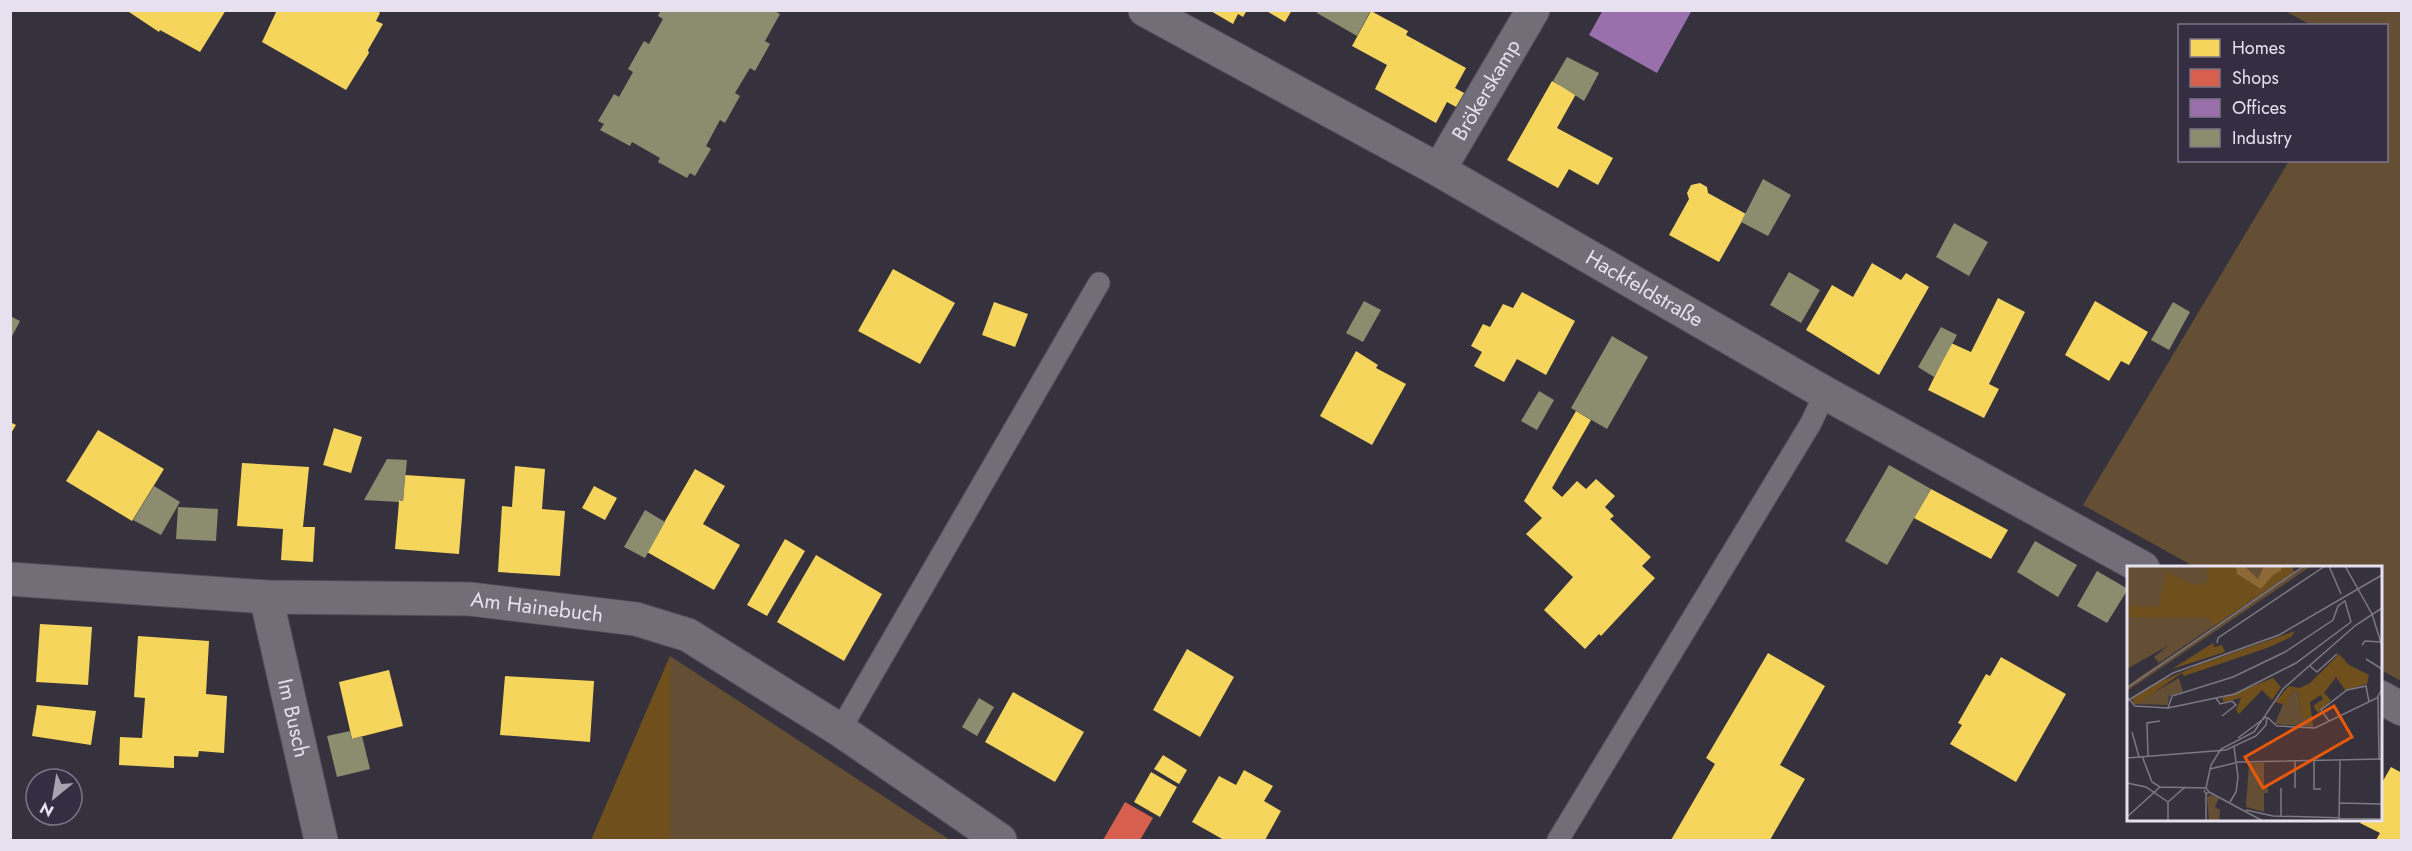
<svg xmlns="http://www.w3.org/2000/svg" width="2412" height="851" viewBox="0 0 2412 851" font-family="Jost,sans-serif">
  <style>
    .green { fill: #644f35 }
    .forest { fill: #6f4f1c }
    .homes { fill: #f6d55c }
    .shops { fill: #d6604d }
    .offices { fill: #9970ab }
    .industry { fill: #8c8c6e }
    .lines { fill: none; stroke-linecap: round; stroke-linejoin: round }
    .lane-casing { stroke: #534e58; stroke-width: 23 }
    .street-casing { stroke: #534e58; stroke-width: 35 }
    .lane { stroke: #726e78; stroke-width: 21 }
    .street { stroke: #726e78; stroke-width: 33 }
    .labels { text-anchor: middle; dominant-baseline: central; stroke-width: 6; stroke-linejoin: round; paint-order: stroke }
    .street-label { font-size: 21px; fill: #e6e0ef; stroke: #352d42 }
    .inset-road { fill: none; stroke: #7c7884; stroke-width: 1.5 }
    .view { fill: #e8590c; fill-opacity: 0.15; stroke: #e8590c; stroke-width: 3 }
    .inset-edge { fill: none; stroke: #e6e0ef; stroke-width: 3 }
  </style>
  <rect width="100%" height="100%" fill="#36323d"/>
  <!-- green -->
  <g class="green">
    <path d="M 2285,11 L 2401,11 L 2401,681 L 2381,670 L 2380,568 L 2195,567 L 2083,505 L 2289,161 L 2386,160 L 2386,26 L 2311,25 Z"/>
    <path d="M 670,656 L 950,840 L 670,840 Z"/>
  </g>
  <!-- forest -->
  <path class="forest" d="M 670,656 L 670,840 L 591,840 Z"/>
  <!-- homes -->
  <g class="homes">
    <path d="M 126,10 L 226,10 L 200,52 L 160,30 L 159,32 Z"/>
    <path d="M 277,10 L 376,10 L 380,13 L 376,21 L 383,24 L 368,50 L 369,53 L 346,90 L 262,42 Z"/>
    <path d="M 1209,10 L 1247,10 L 1243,17 L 1238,14 L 1233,24 Z"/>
    <path d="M 1265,10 L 1292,10 L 1285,22 Z"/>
    <path d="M 1371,11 L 1408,31 L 1406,35 L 1466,68 L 1455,88 L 1466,94 L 1458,108 L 1447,102 L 1436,123 L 1375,89 L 1387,65 L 1352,46 Z"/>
    <path d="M 1552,81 L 1576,94 L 1557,128 L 1613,158 L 1598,185 L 1569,169 L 1558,188 L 1507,160 Z"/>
    <path d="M 1700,183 L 1707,187 L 1708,193 L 1746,214 L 1719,262 L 1669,235 L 1689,199 L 1687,193 L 1691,185 Z"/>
    <path d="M 1872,263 L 1901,280 L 1906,273 L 1929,287 L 1879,375 L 1806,330 L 1832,285 L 1853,297 Z"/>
    <path d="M 893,269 L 955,303 L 920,364 L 858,331 Z"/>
    <path d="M 1522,292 L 1575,321 L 1546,375 L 1517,359 L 1504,382 L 1474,366 L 1482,352 L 1471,346 L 1483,324 L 1490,327 L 1503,304 L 1513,308 Z"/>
    <path d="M 1998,298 L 2025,312 L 1989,384 L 1999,389 L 1984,418 L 1928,390 L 1951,343 L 1971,352 Z"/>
    <path d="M 2095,301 L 2148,332 L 2129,365 L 2121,361 L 2109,381 L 2065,355 Z"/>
    <path d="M 994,302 L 1028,314 L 1015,347 L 982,335 Z"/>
    <path d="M 1356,351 L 1378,365 L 1376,368 L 1406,384 L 1372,445 L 1320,416 Z"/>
    <path d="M 1576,411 L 1591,420 L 1552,488 L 1562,497 L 1577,481 L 1586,489 L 1596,479 L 1615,496 L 1605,507 L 1614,516 L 1610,519 L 1651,557 L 1642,566 L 1655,578 L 1601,636 L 1599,634 L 1585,649 L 1544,610 L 1573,577 L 1526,534 L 1542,518 L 1524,501 Z"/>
    <path d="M 10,422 L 16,425 L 10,435 Z"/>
    <path d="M 334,428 L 362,437 L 351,473 L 323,465 Z"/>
    <path d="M 98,430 L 164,469 L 132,521 L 66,481 Z"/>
    <path d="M 242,463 L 309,467 L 303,527 L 315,527 L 313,562 L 281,560 L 283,529 L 237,526 Z"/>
    <path d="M 515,466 L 545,469 L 542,509 L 565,511 L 560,576 L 498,572 L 502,506 L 512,507 Z"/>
    <path d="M 695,469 L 725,486 L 703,524 L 740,545 L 714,590 L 647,552 Z"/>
    <path d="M 405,475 L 465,479 L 459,554 L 395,549 L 399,502 L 399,500 L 403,501 Z"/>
    <path d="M 594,486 L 617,498 L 605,520 L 582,508 Z"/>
    <path d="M 1931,489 L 2008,530 L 1991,559 L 1914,518 Z"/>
    <path d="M 785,539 L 805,551 L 767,616 L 747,605 Z"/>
    <path d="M 816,555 L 882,594 L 844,661 L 777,622 Z"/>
    <path d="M 40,624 L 92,627 L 88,685 L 36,682 Z"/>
    <path d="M 138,636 L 209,641 L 206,694 L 227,696 L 224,753 L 199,751 L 198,757 L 174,756 L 174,768 L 119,765 L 120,737 L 142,738 L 145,698 L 134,697 Z"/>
    <path d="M 1187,649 L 1234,677 L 1200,737 L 1153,710 Z"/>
    <path d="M 1768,653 L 1825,686 L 1780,765 L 1805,779 L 1770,840 L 1671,840 L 1715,764 L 1706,758 Z"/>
    <path d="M 2001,657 L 2066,694 L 2016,782 L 1950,744 L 1962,725 L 1958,723 L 1986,674 L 1990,676 Z"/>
    <path d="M 389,670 L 403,726 L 352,739 L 339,682 Z"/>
    <path d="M 505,676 L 594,681 L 590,742 L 500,735 Z"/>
    <path d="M 1013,692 L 1084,732 L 1055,782 L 985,742 Z"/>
    <path d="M 37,705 L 96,711 L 91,745 L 32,736 Z"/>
    <path d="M 1163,755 L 1187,770 L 1179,784 L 1154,769 Z"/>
    <path d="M 2391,767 L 2402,773 L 2402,840 L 2376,840 L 2380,833 L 2360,823 L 2362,820 L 2380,820 L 2380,786 Z"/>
    <path d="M 1244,770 L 1273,786 L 1264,801 L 1281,811 L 1265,840 L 1224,840 L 1192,822 L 1219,776 L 1236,785 Z"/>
    <path d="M 1151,772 L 1177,787 L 1160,817 L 1134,802 Z"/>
  </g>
  <!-- shops -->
  <path class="shops" d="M 1125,802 L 1153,818 L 1140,840 L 1103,840 Z"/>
  <!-- offices -->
  <path class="offices" d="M 1603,10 L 1692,10 L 1657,73 L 1589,35 Z"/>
  <!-- industry -->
  <g class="industry">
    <path d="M 661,10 L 773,10 L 780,14 L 765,41 L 770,44 L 755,71 L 750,68 L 735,93 L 740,96 L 725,123 L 720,120 L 706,146 L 711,149 L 695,176 L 690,173 L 687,178 L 658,162 L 660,158 L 632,142 L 630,146 L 600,130 L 604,124 L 598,121 L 614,94 L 619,97 L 633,72 L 628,69 L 644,41 L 649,44 L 663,19 L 658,16 Z"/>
    <path d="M 1318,10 L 1371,10 L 1357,36 L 1317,13 Z"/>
    <path d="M 1567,57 L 1599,73 L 1584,101 L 1553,81 Z"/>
    <path d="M 1763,179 L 1791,195 L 1768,236 L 1741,222 Z"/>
    <path d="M 1954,223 L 1988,242 L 1969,276 L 1936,257 Z"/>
    <path d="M 1789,272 L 1820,290 L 1801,323 L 1770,305 Z"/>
    <path d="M 1364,301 L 1381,310 L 1363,342 L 1346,333 Z"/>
    <path d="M 2173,302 L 2190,312 L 2169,350 L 2151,340 Z"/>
    <path d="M 10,316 L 20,321 L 10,340 Z"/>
    <path d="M 1941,327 L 1957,335 L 1934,377 L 1918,367 Z"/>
    <path d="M 1612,336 L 1648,357 L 1607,429 L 1571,408 Z"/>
    <path d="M 1539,391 L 1554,400 L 1537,430 L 1521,421 Z"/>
    <path d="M 387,459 L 407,460 L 403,501 L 399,500 L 399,502 L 364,500 Z"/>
    <path d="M 1889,465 L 1931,489 L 1887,565 L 1845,541 Z"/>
    <path d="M 154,486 L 180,502 L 161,535 L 133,520 Z"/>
    <path d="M 178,507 L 218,509 L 216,541 L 176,539 Z"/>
    <path d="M 645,510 L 665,522 L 645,558 L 624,547 Z"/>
    <path d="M 2035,541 L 2077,565 L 2058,597 L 2017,572 Z"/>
    <path d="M 2097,571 L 2128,589 L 2107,623 L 2077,606 Z"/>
    <path d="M 979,698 L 994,707 L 977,736 L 962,727 Z"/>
    <path d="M 350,731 L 352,739 L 362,736 L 370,769 L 337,777 L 327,736 Z"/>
  </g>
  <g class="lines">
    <defs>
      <g id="lane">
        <path d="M 840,730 L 1099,283"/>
        <path d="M 1558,840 L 1811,423 L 1825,393"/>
      </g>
      <g id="street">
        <path id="s1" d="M 1145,10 L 1439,170 L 1825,393 L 2143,568"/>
        <path id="s2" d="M 1439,170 L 1533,10"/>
        <path id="s3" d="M 10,579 L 266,597 L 470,599 L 636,619 L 688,635 L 840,730 L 1000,840"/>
        <path id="s4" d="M 266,597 L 321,840"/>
        <path d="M 2380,697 L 2402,709"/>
      </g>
    </defs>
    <!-- lane casing -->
    <use href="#lane" class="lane-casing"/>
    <!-- street casing -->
    <use href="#street" class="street-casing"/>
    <!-- lane -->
    <use href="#lane" class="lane"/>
    <!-- street -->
    <use href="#street" class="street"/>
  </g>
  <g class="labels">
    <!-- street labels -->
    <g class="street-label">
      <text stroke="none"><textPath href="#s2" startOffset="93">Brökerskamp</textPath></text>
      <text stroke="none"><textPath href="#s1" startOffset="572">Hackfeldstraße</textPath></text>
      <text stroke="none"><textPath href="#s3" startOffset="528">Am Hainebuch</textPath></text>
      <text stroke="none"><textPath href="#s4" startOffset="124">Im Busch</textPath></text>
    </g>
  </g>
  <!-- overview -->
  <g transform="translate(2127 566)">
    <rect width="255" height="255" fill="#36323d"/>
    <path d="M 0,0 L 165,0 L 167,6 L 32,97 L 27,91 L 42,79 L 0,103 ZM 179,0 L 184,0 L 0,125 L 0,120 L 14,110 ZM 52,112 L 56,126 L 42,130 L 41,139 L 7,138 ZM 171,124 L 174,151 L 180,151 L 186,161 L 148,158 L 156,138 L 159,138 L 165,125 ZM 122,197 L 137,197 L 137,219 L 141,219 L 141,227 L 137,227 L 137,246 L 119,241 ZM 84,229 L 92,232 L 88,241 L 93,244 L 92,255 L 82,255 L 80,231 Z" fill="#644f35"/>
    <path d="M 78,0 L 98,0 L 100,4 L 101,0 L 109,0 L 110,8 L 121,15 L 144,11 L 154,5 L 154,0 L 165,0 L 167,6 L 87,60 L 81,52 L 0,51 L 0,40 L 31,41 L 40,6 L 66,19 L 77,18 L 83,13 ZM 168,65 L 164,71 L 140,82 L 57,110 L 55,107 L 13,136 L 7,138 L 5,133 L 32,116 L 74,98 ZM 86,77 L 87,81 L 95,79 L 98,86 L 45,103 ZM 212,88 L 222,99 L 242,109 L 240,118 L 218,124 L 209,111 L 197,127 L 204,134 L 191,147 L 186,140 L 196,133 L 194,129 L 183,136 L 186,161 L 180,152 L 174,151 L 171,124 L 165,125 L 159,139 L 148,136 L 162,120 L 172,122 L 182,118 ZM 146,112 L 154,121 L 145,134 L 135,124 L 112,148 L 109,144 L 114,132 L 97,136 L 95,132 Z" fill="#6f4f1c"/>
    <path d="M 109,0 L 117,0 L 131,13 L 137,0 L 154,0 L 154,5 L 147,8 L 134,23 L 110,8 Z" fill="#8c6936"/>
    <path class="inset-road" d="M 202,0 L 214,28M 218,0 L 245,48 L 255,80M 90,77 L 91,72 L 198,0M 235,79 L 238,75 L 255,76M 239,93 L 255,103M 183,100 L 190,106 L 210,88M 0,122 L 177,0M 0,131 L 8,140 L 41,142 L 108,128 L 169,97 L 224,56M 251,131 L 252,193M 89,132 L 93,138 L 105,135 L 109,139 L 95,150M 0,135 L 46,107 L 152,69 L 255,9M 41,142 L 45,130 L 106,111 L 158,86 L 206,54 L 211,40 L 218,35 L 224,56M 140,151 L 150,160 L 188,162 L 250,132 L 255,123M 202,155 L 194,144 L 220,124 L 239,120 L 242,136M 5,166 L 12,191M 111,172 L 139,151M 15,190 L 25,216 L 33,221M 21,190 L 20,157 L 33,155M 0,192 L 99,184 L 129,170 L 139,159 L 140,151M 187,195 L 187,223 L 194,223M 83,203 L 112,196 L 255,193M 0,217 L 19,221 L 41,236M 79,222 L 84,199 L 94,183 L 127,166 L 156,123 L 229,59 L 255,42M 154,222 L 154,250M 168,222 L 168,195M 82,226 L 136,255M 79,228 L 79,255M 41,236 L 58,221M 103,236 L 109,226 L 111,211 L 107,181M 213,237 L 255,238M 119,244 L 146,250 L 255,253M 0,251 L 33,221 L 79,222 L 82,226 L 79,228 L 77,224M 41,255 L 41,236M 212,255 L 213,194"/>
    <path class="view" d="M 207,140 L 225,171 L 136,222 L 118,191 Z"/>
    <rect width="255" height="255" class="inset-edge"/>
  </g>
  <!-- border -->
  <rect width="2412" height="851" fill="none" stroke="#e6e0ef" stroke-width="24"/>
  <!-- legend -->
  <rect x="2178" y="24" width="210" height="138" fill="#352d42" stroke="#7c7587" stroke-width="1.5"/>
  <rect x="2190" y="39" width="30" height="18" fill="#f6d55c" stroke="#7c7587" stroke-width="1.5"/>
  <text x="2232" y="54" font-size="18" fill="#e6e0ef">Homes</text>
  <rect x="2190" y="69" width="30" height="18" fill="#d6604d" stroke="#7c7587" stroke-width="1.5"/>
  <text x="2232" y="84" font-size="18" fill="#e6e0ef">Shops</text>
  <rect x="2190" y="99" width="30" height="18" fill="#9970ab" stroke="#7c7587" stroke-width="1.5"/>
  <text x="2232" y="114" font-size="18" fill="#e6e0ef">Offices</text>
  <rect x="2190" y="129" width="30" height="18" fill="#8c8c6e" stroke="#7c7587" stroke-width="1.5"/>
  <text x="2232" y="144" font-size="18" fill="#e6e0ef">Industry</text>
  <!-- north arrow -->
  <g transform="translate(54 797) rotate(210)"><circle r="28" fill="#352d42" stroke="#7c7587" stroke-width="1.5"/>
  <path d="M0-4.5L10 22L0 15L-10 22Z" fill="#a8a3b1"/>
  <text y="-9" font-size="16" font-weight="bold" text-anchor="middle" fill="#e6e0ef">N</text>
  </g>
</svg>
